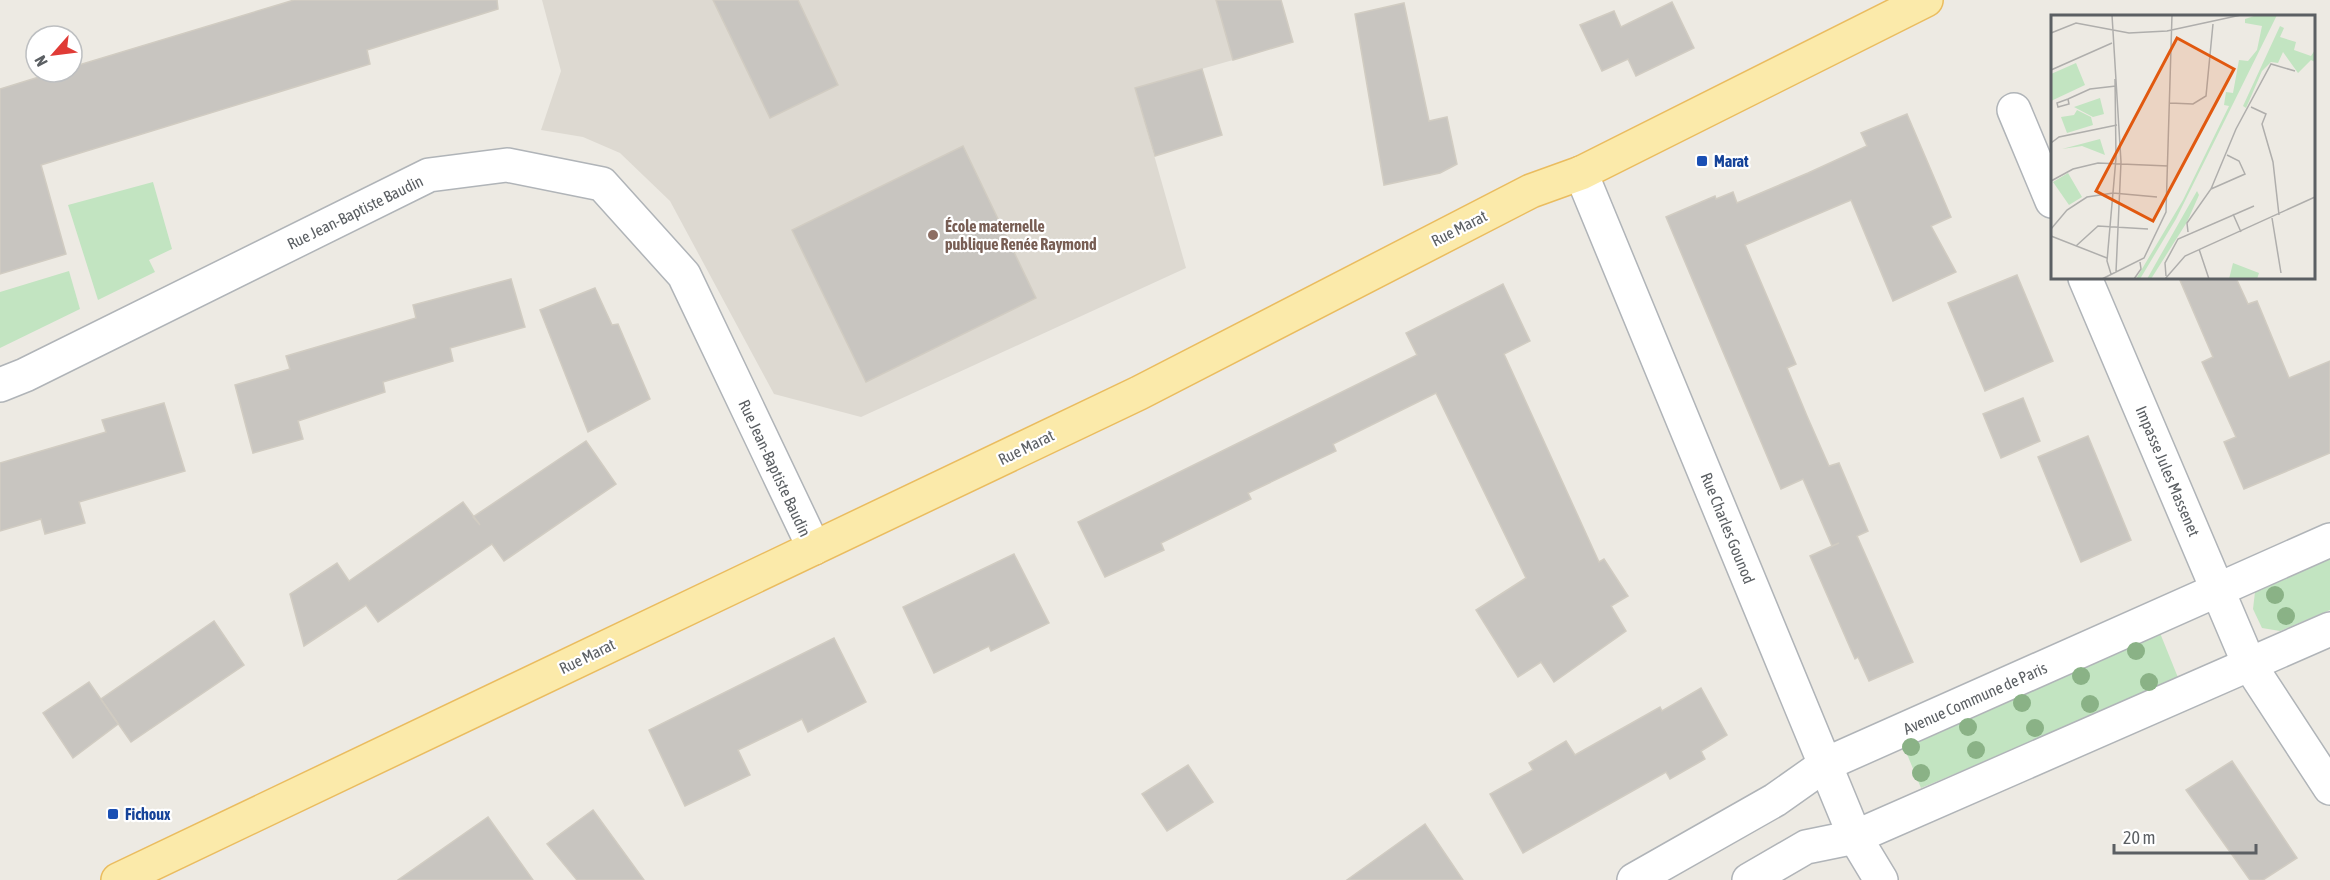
<svg xmlns="http://www.w3.org/2000/svg" width="2330" height="880" viewBox="0 0 2330 880" font-family="'Asap Condensed',sans-serif">
  <style>
    .education { fill: #ddd9d1 }
    .green { fill: #c2e4c1 }
    .building { fill: #c8c5c0; stroke: #d1ccc2; stroke-width: 1.5 }
    .lines { fill: none; stroke-linecap: round; stroke-linejoin: round }
    .minor-casing { stroke: #b0b4b8; stroke-width: 36 }
    .major-casing { stroke: #eabc5f; stroke-width: 36 }
    .minor { stroke: #fff; stroke-width: 33 }
    .major { stroke: #fbeaaa; stroke-width: 33 }
    .tree { fill: #8ab286 }
    .transit-dot { fill: #1a4fb4; stroke: #fff; stroke-width: 2 }
    .education-dot { fill: #8d6e63; stroke: #fff; stroke-width: 2 }
    .labels { text-anchor: middle; dominant-baseline: central; stroke-width: 4.5; stroke-linejoin: round; paint-order: stroke }
    .transit-label { font-size: 16px; font-weight: bold; fill: #164399; stroke: #fff; text-anchor: start }
    .street-label { font-size: 16px; fill: #5b5f63; stroke: #fff }
    .education-label { font-size: 16px; font-weight: bold; fill: #785e54; stroke: #fff; text-anchor: start }
    .inset-road { fill: none; stroke: #afaeac; stroke-width: 1.5 }
    .view { fill: #e15910; fill-opacity: 0.15; stroke: #e15910; stroke-width: 3 }
    .inset-edge { fill: none; stroke: #5b5f63; stroke-width: 3 }
  </style>
  <rect width="100%" height="100%" fill="#edeae3"/>
  <!-- education -->
  <path class="education" d="M 542,0 L 1216,0 L 1233,60 L 1135,88 L 1186,268 L 861,417 L 774,394 L 670,201 L 620,153 L 583,137 L 541,130 L 561,71 Z"/>
  <!-- green -->
  <g class="green">
    <path d="M 153,182 L 172,249 L 149,260 L 155,272 L 98,300 L 68,205 Z"/>
    <path d="M 69,271 L 80,309 L 0,348 L 0,292 Z"/>
    <path d="M 2330,559 L 2330,610 L 2280,631 L 2262,628 L 2253,609 L 2255,592 Z"/>
    <path d="M 2160,633 L 2179,680 L 1921,788 L 1902,742 Z"/>
  </g>
  <!-- building -->
  <g class="building">
    <path d="M 294,0 L 497,0 L 498,9 L 367,50 L 370,64 L 41,165 L 66,254 L 0,274 L 0,89 L 55,72 L 72,72 L 72,67 Z"/>
    <path d="M 713,0 L 798,0 L 838,85 L 770,118 Z"/>
    <path d="M 1216,0 L 1281,0 L 1293,42 L 1233,60 Z"/>
    <path d="M 1672,2 L 1694,48 L 1636,76 L 1628,59 L 1602,71 L 1580,25 L 1614,11 L 1621,27 Z"/>
    <path d="M 1404,3 L 1429,121 L 1447,117 L 1457,164 L 1440,173 L 1384,185 L 1355,14 Z"/>
    <path d="M 1202,69 L 1222,135 L 1155,156 L 1135,88 Z"/>
    <path d="M 1907,114 L 1951,217 L 1931,226 L 1956,272 L 1893,301 L 1851,200 L 1745,245 L 1796,364 L 1787,368 L 1807,416 L 1829,466 L 1839,463 L 1868,531 L 1857,536 L 1913,662 L 1869,681 L 1858,657 L 1855,659 L 1810,556 L 1839,543 L 1832,546 L 1803,479 L 1781,489 L 1666,217 L 1715,196 L 1716,199 L 1733,192 L 1737,203 L 1808,173 L 1867,146 L 1861,133 Z"/>
    <path d="M 963,146 L 1036,298 L 866,382 L 792,230 Z"/>
    <path d="M 2017,275 L 2053,361 L 1985,391 L 1948,303 Z"/>
    <path d="M 2179,278 L 2236,278 L 2248,304 L 2257,301 L 2289,378 L 2330,361 L 2330,453 L 2244,489 L 2224,442 L 2236,437 L 2202,362 L 2213,357 Z"/>
    <path d="M 511,279 L 525,327 L 450,348 L 453,361 L 383,382 L 385,392 L 298,421 L 303,439 L 253,453 L 235,385 L 290,369 L 286,356 L 416,318 L 413,305 Z"/>
    <path d="M 1503,284 L 1530,341 L 1504,354 L 1599,562 L 1604,559 L 1628,596 L 1611,606 L 1626,631 L 1554,682 L 1541,662 L 1518,677 L 1476,610 L 1526,578 L 1436,393 L 1333,444 L 1336,451 L 1248,493 L 1251,499 L 1161,543 L 1164,550 L 1105,577 L 1078,522 L 1417,355 L 1406,333 Z"/>
    <path d="M 595,288 L 612,325 L 618,324 L 650,399 L 588,432 L 540,310 Z"/>
    <path d="M 2023,398 L 2040,441 L 2001,458 L 1983,414 Z"/>
    <path d="M 164,403 L 185,471 L 79,502 L 85,523 L 45,534 L 41,519 L 0,531 L 0,463 L 106,432 L 102,420 Z"/>
    <path d="M 2088,436 L 2131,540 L 2081,562 L 2038,457 Z"/>
    <path d="M 586,441 L 616,484 L 504,561 L 492,544 L 378,622 L 366,605 L 304,646 L 290,594 L 337,563 L 349,581 L 463,502 L 480,525 L 473,517 Z"/>
    <path d="M 1014,554 L 1049,623 L 991,651 L 989,646 L 934,673 L 903,607 Z"/>
    <path d="M 214,621 L 244,665 L 131,742 L 101,699 Z"/>
    <path d="M 834,638 L 866,702 L 808,732 L 802,719 L 738,750 L 750,775 L 685,806 L 649,730 Z"/>
    <path d="M 89,682 L 118,724 L 73,758 L 43,713 Z"/>
    <path d="M 1701,688 L 1727,735 L 1701,751 L 1705,759 L 1670,779 L 1666,772 L 1523,853 L 1490,794 L 1533,770 L 1529,763 L 1566,741 L 1575,755 L 1660,707 L 1662,711 Z"/>
    <path d="M 2232,761 L 2297,858 L 2263,880 L 2250,880 L 2186,790 Z"/>
    <path d="M 1188,765 L 1213,802 L 1167,831 L 1142,794 Z"/>
    <path d="M 593,810 L 644,880 L 577,880 L 547,844 Z"/>
    <path d="M 488,817 L 533,880 L 398,880 Z"/>
    <path d="M 1425,824 L 1463,880 L 1347,880 Z"/>
  </g>
  <g class="lines">
    <defs>
      <g id="minor">
        <path d="M 2014,110 L 2052,201"/>
        <path d="M 1581,173 L 1855,837 L 1881,880"/>
        <path d="M 2085,278 L 2249,664 L 2330,788"/>
        <path d="M 0,385 L 25,375 L 429,175 L 507,165 L 602,184 L 684,275 L 814,548"/>
        <path d="M 1634,880 L 1775,800 L 1826,764 L 2330,540"/>
        <path d="M 1749,880 L 1806,847 L 1855,837 L 2330,629"/>
      </g>
      <path id="major" d="M 118,880 L 1139,393 L 1531,191 L 1581,173 L 1926,0"/>
    </defs>
    <!-- minor casing -->
    <use href="#minor" class="minor-casing"/>
    <!-- major casing -->
    <use href="#major" class="major-casing"/>
    <!-- minor -->
    <use href="#minor" class="minor"/>
    <!-- major -->
    <use href="#major" class="major"/>
  </g>
  <!-- trees -->
  <g class="tree">
    <circle cx="2275" cy="595" r="9"/>
    <circle cx="2286" cy="616" r="9"/>
    <circle cx="2136" cy="651" r="9"/>
    <circle cx="2081" cy="676" r="9"/>
    <circle cx="2149" cy="682" r="9"/>
    <circle cx="2022" cy="703" r="9"/>
    <circle cx="2090" cy="704" r="9"/>
    <circle cx="1968" cy="727" r="9"/>
    <circle cx="2035" cy="728" r="9"/>
    <circle cx="1911" cy="747" r="9"/>
    <circle cx="1976" cy="750" r="9"/>
    <circle cx="1921" cy="773" r="9"/>
  </g>
  <!-- markers -->
  <g class="transit-dot">
    <rect x="1696" y="155" width="12" height="12" rx="3"/>
    <rect x="107" y="808" width="12" height="12" rx="3"/>
  </g>
  <circle class="education-dot" cx="933" cy="235" r="6"/>
  <g class="labels">
    <!-- transit labels -->
    <g class="transit-label">
      <text x="1714" y="161">Marat</text>
      <text x="125" y="814">Fichoux</text>
    </g>
    <!-- street labels -->
    <g class="street-label">
      <text transform="translate(355 212) rotate(-26)">Rue Jean-Baptiste Baudin</text>
      <text transform="translate(1459 228) rotate(-27)">Rue Marat</text>
      <text transform="translate(1026 447) rotate(-26)">Rue Marat</text>
      <text transform="translate(775 468) rotate(65)">Rue Jean-Baptiste Baudin</text>
      <text transform="translate(2168 471) rotate(67)">Impasse Jules Massenet</text>
      <text transform="translate(1728 528) rotate(68)">Rue Charles Gounod</text>
      <text transform="translate(587 656) rotate(-26)">Rue Marat</text>
      <text transform="translate(1975 698) rotate(-24)">Avenue Commune de Paris</text>
    </g>
    <!-- education labels -->
    <g class="education-label">
      <text x="945" y="226">École maternelle<tspan x="945" dy="18">publique Renée Raymond</tspan></text>
    </g>
  </g>
  <!-- overview -->
  <g transform="translate(2051 15)">
    <rect width="264" height="264" fill="#edeae3"/>
    <path d="M 206,0 L 226,0 L 125,204 L 89,264 L 85,264 L 132,185 L 178,91 L 173,90 L 175,77 L 182,78 L 188,45 L 197,46 L 206,35 L 211,11 L 194,8 L 194,4 ZM 229,11 L 233,13 L 229,22 L 245,27 L 243,35 L 260,41 L 264,35 L 264,47 L 260,45 L 247,58 L 232,37 L 227,48 L 220,47 L 211,56 L 195,93 L 192,91 ZM 25,48 L 34,70 L 0,86 L 0,59 ZM 49,83 L 53,99 L 42,102 L 23,92 ZM 26,95 L 40,102 L 42,110 L 16,118 L 10,102 L 23,100 ZM 49,124 L 54,140 L 31,131 L 11,134 ZM 17,158 L 31,182 L 18,190 L 2,167 ZM 146,176 L 148,180 L 136,207 L 100,264 L 96,264 ZM 182,248 L 208,258 L 206,264 L 178,264 Z" fill="#c2e4c1"/>
    <path class="inset-road" d="M 61,0 L 70,147 L 65,257M 0,18 L 25,8 L 78,18 L 116,16 L 190,0M 0,55 L 61,28M 17,84 L 18,89 L 7,92 L 6,88 L 17,84 L 39,74 L 65,71M 119,88 L 142,89 L 155,81 L 162,9M 200,92 L 215,99 L 211,109 L 222,147 L 228,200M 0,128 L 8,122 L 66,110M 0,166 L 22,154 L 47,148 L 117,151M 160,174 L 194,159 L 188,146 L 176,140M 182,199 L 190,217M 221,203 L 230,258M 0,214 L 16,195 L 36,182 L 62,178 L 106,182M 137,217 L 136,208 L 160,174 L 185,114 L 220,49 L 244,56M 0,221 L 56,243M 25,231 L 47,211 L 97,214M 148,234 L 158,264M 60,259 L 56,246 L 65,143 L 64,64M 115,261 L 114,248 L 127,224 L 203,191M 51,264 L 93,243 L 115,197 L 121,0M 83,264 L 90,254 L 89,247M 114,264 L 134,241 L 264,182"/>
    <path class="view" d="M 126,23 L 183,54 L 102,206 L 45,176 Z"/>
    <rect width="264" height="264" class="inset-edge"/>
  </g>
  <!-- north arrow -->
  <g transform="translate(54 54) rotate(242)"><circle r="28" fill="#ffffff" stroke="#bdbfc1" stroke-width="1.5"/>
  <path d="M0-4.5L10 22L0 15L-10 22Z" fill="#e03b36"/>
  <text y="-9" font-size="16" font-weight="bold" text-anchor="middle" fill="#5b5f63">N</text>
  </g>
  <!-- scale -->
  <path d="M2114 844v9h142v-9" fill="none" stroke="#5b5f63" stroke-width="3"/>
  <text x="2123" y="844" font-size="18" fill="#5b5f63" stroke="#ffffff" stroke-width="4.5" paint-order="stroke">20 m</text>
</svg>
